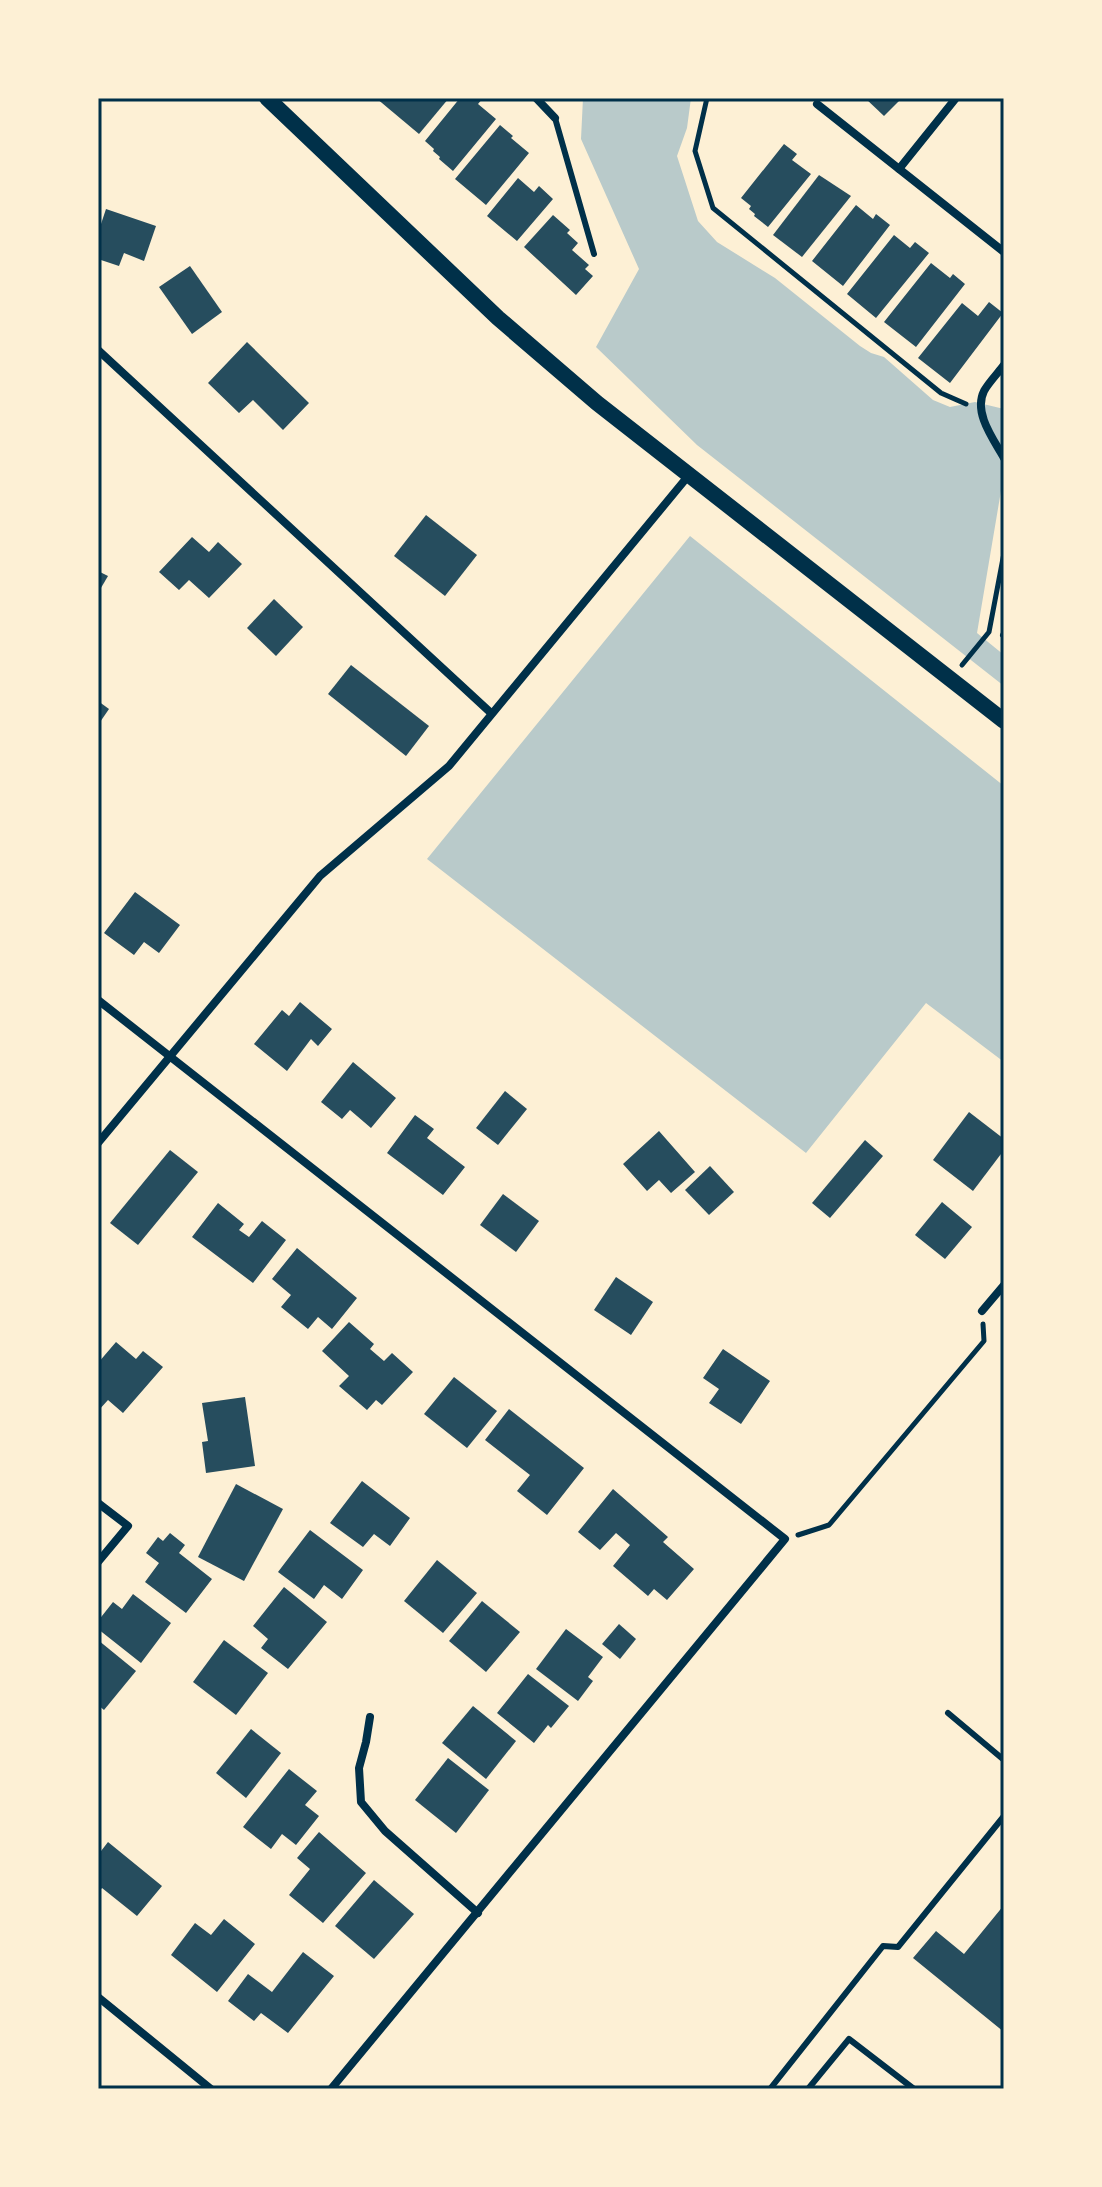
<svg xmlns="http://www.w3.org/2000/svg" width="1102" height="2187" viewBox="0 0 1102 2187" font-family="'Alegreya Sans',sans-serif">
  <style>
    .green { fill: #b9caca }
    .building { fill: #264d5e }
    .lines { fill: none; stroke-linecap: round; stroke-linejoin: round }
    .path { stroke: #003049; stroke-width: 5 }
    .service { stroke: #003049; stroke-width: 6 }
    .minor { stroke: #003049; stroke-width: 8 }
    .secondary { stroke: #003049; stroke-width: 16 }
    .neatline { fill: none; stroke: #003049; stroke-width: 3 }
  </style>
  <rect width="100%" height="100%" fill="#fdf0d5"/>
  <!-- green -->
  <g class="green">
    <path d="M 583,98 L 691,98 L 687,128 L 677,156 L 698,221 L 717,242 L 775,278 L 860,346 L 871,353 L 884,357 L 933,400 L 950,407 L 975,402 L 1004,409 L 1004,473 L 977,633 L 1004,655 L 1004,686 L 697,445 L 596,347 L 639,269 L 581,139 Z"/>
    <path d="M 690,536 L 1004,786 L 1004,1062 L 926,1003 L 806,1153 L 427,859 Z"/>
  </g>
  <!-- building -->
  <g class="building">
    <path d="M 376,98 L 449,98 L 419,134 Z"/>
    <path d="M 460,98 L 483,98 L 478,104 L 496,119 L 453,171 L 439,159 L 440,157 L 433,151 L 434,149 L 425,141 Z"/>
    <path d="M 865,98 L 902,98 L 884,116 Z"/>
    <path d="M 500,125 L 513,136 L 511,138 L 529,153 L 486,205 L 455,179 Z"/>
    <path d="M 784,144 L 797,154 L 792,160 L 811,174 L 768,227 L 754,216 L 755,214 L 749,209 L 751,206 L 741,198 Z"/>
    <path d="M 819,175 L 851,196 L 802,257 L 773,235 Z"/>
    <path d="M 518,178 L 534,192 L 539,186 L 553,199 L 517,241 L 487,216 Z"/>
    <path d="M 856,205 L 873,219 L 876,214 L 890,225 L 843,286 L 812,261 Z"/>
    <path d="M 106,209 L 156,226 L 144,261 L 124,253 L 119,266 L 98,259 L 98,233 Z"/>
    <path d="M 553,215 L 570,230 L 567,233 L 578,243 L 572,250 L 589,265 L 585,269 L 593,276 L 576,295 L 524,247 Z"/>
    <path d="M 894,235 L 910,248 L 915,242 L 929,253 L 876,318 L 847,294 Z"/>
    <path d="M 931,263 L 950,278 L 953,274 L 965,284 L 916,347 L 884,322 Z"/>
    <path d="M 190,266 L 222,312 L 192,334 L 159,287 Z"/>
    <path d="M 989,302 L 1003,313 L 950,383 L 918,358 L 962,303 L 978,316 Z"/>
    <path d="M 247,342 L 309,403 L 283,430 L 253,400 L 239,413 L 208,383 Z"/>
    <path d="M 426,515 L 477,555 L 445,596 L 394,556 Z"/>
    <path d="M 192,537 L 209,552 L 218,542 L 242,564 L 209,598 L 189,580 L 179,590 L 159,572 Z"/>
    <path d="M 98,571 L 108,576 L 98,593 Z"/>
    <path d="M 274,599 L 303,627 L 276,656 L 247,628 Z"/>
    <path d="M 351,665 L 429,726 L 406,756 L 328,694 Z"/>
    <path d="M 98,701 L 109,709 L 98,725 Z"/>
    <path d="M 135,892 L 180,925 L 159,953 L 144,942 L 134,955 L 104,933 Z"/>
    <path d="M 300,1002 L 332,1029 L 318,1046 L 311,1039 L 287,1071 L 254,1044 L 282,1010 L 289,1016 Z"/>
    <path d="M 353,1062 L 396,1098 L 371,1128 L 350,1110 L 342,1119 L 321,1102 Z"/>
    <path d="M 505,1091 L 527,1109 L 498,1145 L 476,1128 Z"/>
    <path d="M 969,1112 L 1004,1139 L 1004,1150 L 973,1191 L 933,1160 Z"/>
    <path d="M 415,1115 L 434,1129 L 427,1138 L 465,1167 L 443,1195 L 387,1153 Z"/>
    <path d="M 659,1131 L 695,1172 L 671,1193 L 659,1180 L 647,1191 L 623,1164 Z"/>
    <path d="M 865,1140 L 883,1156 L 830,1218 L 812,1203 Z"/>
    <path d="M 170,1150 L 198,1172 L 138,1245 L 110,1223 Z"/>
    <path d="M 710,1166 L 734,1192 L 709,1215 L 685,1190 Z"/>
    <path d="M 503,1194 L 539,1221 L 516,1252 L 480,1225 Z"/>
    <path d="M 942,1202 L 972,1227 L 945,1259 L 915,1235 Z"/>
    <path d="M 218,1203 L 244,1224 L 239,1230 L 249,1237 L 262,1221 L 286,1240 L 253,1283 L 192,1237 Z"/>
    <path d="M 297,1248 L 357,1298 L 332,1329 L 318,1317 L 308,1329 L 281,1307 L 291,1295 L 272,1279 Z"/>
    <path d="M 616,1277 L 653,1302 L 631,1335 L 594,1310 Z"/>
    <path d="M 349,1322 L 374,1344 L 370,1349 L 384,1361 L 392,1353 L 413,1372 L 382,1405 L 376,1400 L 367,1410 L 339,1386 L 349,1376 L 322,1351 Z"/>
    <path d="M 116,1342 L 136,1359 L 143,1351 L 163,1367 L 123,1413 L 108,1400 L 98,1411 L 98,1363 Z"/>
    <path d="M 723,1349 L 770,1381 L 741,1424 L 709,1403 L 719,1389 L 703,1378 Z"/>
    <path d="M 454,1377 L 497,1411 L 467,1448 L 424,1414 Z"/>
    <path d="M 245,1397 L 255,1466 L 206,1473 L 202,1442 L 208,1441 L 202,1403 Z"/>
    <path d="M 509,1409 L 584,1468 L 547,1515 L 517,1491 L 530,1475 L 485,1440 Z"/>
    <path d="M 362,1481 L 410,1518 L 390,1546 L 374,1534 L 363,1547 L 330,1523 Z"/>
    <path d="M 236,1484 L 283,1509 L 244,1581 L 198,1557 Z"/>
    <path d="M 613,1489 L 668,1537 L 663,1542 L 694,1569 L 667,1600 L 654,1589 L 648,1596 L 613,1566 L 630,1545 L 616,1533 L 600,1550 L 578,1532 Z"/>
    <path d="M 310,1530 L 363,1570 L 342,1599 L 324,1585 L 314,1599 L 278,1572 Z"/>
    <path d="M 170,1533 L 185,1545 L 179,1553 L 212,1579 L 186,1613 L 145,1582 L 159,1563 L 146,1553 L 158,1537 L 163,1541 Z"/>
    <path d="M 437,1560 L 477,1593 L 443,1633 L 404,1601 Z"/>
    <path d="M 284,1587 L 327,1622 L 288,1669 L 261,1648 L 268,1639 L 253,1626 Z"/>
    <path d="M 133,1594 L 171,1623 L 141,1663 L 98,1629 L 98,1621 L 113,1602 L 122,1609 Z"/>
    <path d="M 482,1601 L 520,1632 L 486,1672 L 449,1641 Z"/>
    <path d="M 619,1624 L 636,1639 L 620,1659 L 602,1644 Z"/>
    <path d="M 566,1629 L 603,1657 L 588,1677 L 593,1681 L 578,1701 L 536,1669 Z"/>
    <path d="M 98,1640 L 136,1671 L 104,1710 L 98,1705 Z"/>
    <path d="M 224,1640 L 268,1673 L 236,1715 L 193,1682 Z"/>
    <path d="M 528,1674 L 569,1706 L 551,1728 L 548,1725 L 534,1743 L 497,1713 Z"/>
    <path d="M 473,1706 L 516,1741 L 486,1779 L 442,1743 Z"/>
    <path d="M 251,1729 L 281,1753 L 246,1798 L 216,1773 Z"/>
    <path d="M 448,1758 L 489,1790 L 456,1833 L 415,1800 Z"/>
    <path d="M 289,1769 L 317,1791 L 305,1805 L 319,1816 L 296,1845 L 282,1834 L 271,1849 L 243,1827 Z"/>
    <path d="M 319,1832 L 366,1873 L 323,1923 L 289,1895 L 310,1869 L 297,1858 Z"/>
    <path d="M 108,1842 L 162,1886 L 137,1916 L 102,1888 L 98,1893 L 98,1855 Z"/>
    <path d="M 374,1880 L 414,1914 L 374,1959 L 335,1926 Z"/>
    <path d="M 1004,1905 L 1004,2032 L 913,1958 L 936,1931 L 964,1954 Z"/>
    <path d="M 224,1919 L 255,1944 L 217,1992 L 171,1955 L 195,1923 L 211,1935 Z"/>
    <path d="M 303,1952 L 334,1976 L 288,2033 L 261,2013 L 254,2021 L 228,2001 L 248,1974 L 272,1992 Z"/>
  </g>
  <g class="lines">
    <!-- path -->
    <g class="path">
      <path d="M 707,98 L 695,151 L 713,208 L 941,393 L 966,404"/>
      <path d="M 962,665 L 989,632 L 1004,553"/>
      <path d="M 798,1535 L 829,1525 L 984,1341 L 983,1324"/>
    </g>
    <!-- service -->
    <g class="service">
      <path d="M 555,118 L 594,254"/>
      <path d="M 1003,635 L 1004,633"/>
      <path d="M 948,1713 L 1004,1760"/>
      <path d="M 770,2089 L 883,1946 L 898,1947 L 1004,1816"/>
      <path d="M 808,2089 L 849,2039 L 914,2089"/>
    </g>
    <!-- minor -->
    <g class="minor">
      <path d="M 536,98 L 555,118"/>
      <path d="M 817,104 L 1004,252"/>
      <path d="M 899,169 L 956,98"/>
      <path d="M 98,350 L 491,713"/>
      <path d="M 1004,365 C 998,373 989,382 984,391 C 973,413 994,440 1004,458"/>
      <path d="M 98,1000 L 785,1539 L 331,2089"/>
      <path d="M 98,1143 L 320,876 L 449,766 L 689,475"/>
      <path d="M 982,1311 L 1004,1285"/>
      <path d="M 98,1503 L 128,1526 L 98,1562"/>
      <path d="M 370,1717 L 366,1742 L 359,1768 L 361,1802 L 385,1831 L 478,1913"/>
      <path d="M 98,1997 L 211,2089"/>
    </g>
    <!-- secondary -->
    <path class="secondary" d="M 267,98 L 498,318 L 597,403 L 1004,721"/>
  </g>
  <!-- border -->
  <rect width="1102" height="2187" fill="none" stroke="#fdf0d5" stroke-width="200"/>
  <rect x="100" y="100" width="902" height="1987" class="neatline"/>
</svg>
